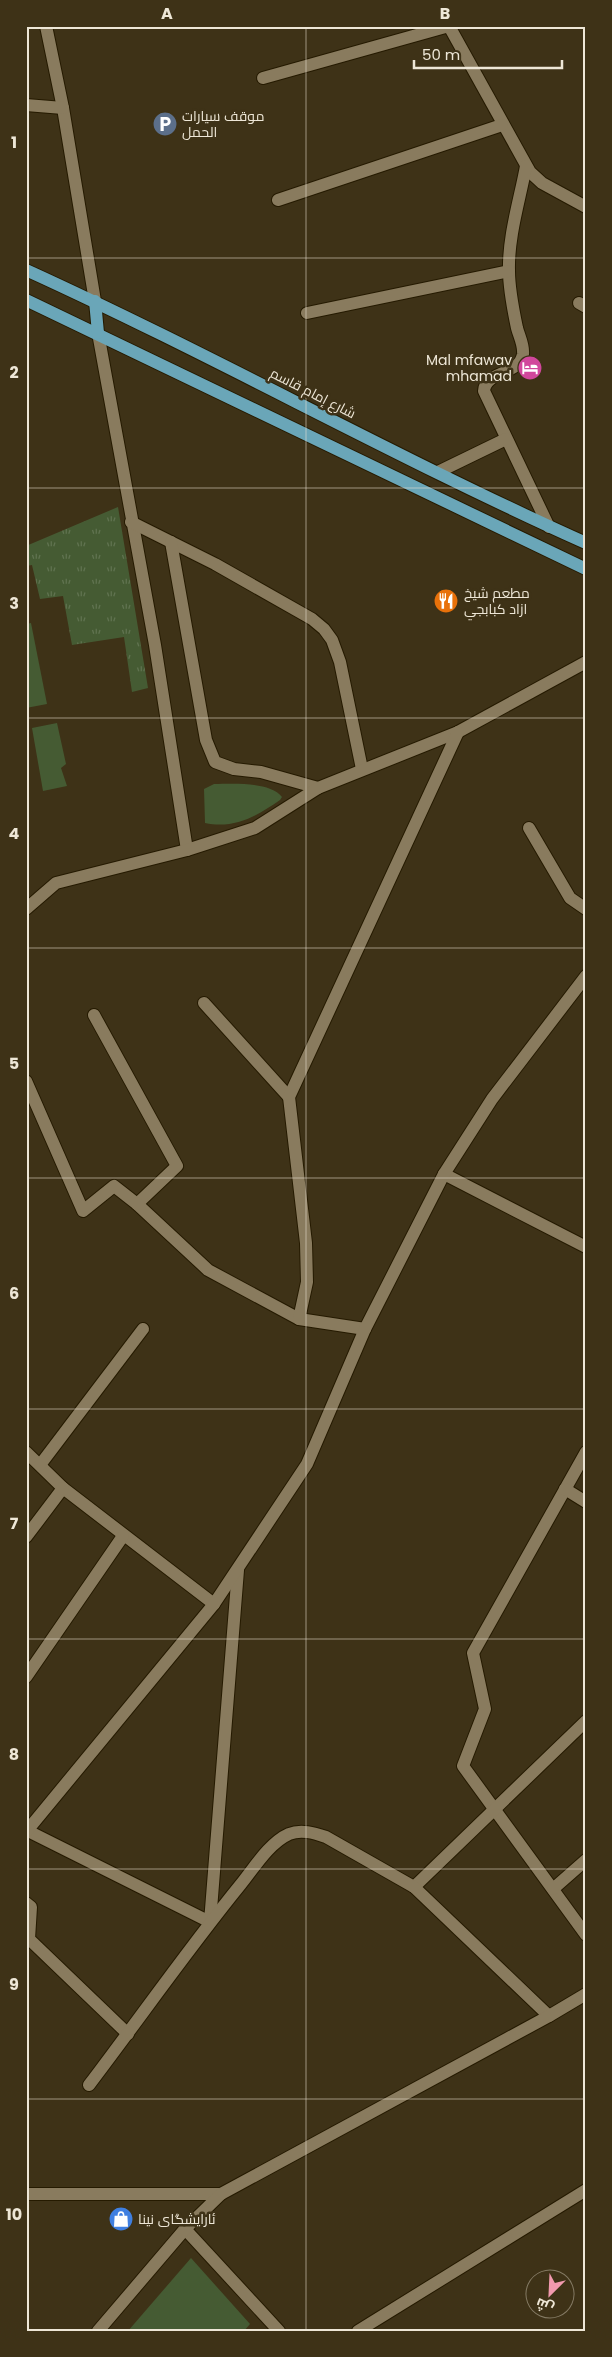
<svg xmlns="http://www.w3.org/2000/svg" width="612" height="2357" viewBox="0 0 612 2357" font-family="Poppins,Cairo,sans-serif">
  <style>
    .grass { fill: url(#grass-tufts) }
    .garden { fill: #455b33 }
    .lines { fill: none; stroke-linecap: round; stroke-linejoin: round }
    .street-casing { stroke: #251a00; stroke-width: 14 }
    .primary-casing { stroke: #251a00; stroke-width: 14 }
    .street { stroke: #897b5e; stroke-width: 12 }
    .primary { stroke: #6aa6b8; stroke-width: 12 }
    .grid { fill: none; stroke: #eee7d7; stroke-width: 1; stroke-opacity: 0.55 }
    .labels { text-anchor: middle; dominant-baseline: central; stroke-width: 5; stroke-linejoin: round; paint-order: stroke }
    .poi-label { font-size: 14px; fill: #eee7d7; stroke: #3e3217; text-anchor: start }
    .street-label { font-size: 14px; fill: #eee7d7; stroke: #3e3217 }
    .neatline { fill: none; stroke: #eee7d7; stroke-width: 2 }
    .grid-label { font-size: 16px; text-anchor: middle; font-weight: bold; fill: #eee7d7 }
  </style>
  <defs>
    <pattern id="grass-tufts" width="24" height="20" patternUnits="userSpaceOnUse" patternTransform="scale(1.25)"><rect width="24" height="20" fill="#455b33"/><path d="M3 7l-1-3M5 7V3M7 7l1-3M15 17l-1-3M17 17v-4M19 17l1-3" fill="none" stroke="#607350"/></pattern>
  </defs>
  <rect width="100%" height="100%" fill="#3e3217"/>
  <!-- grass -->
  <path class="grass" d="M 118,507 L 148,688 L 132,692 L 124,637 L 72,645 L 63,596 L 40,599 L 32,565 L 26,566 L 26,546 Z"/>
  <!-- garden -->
  <g class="garden">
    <path d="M 31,623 L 47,704 L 26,708 L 26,624 Z"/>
    <path d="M 57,723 L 66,764 L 61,768 L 67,786 L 43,791 L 32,728 Z"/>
    <path d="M 214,784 C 232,784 270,781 282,797 L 280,800 C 257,816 235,829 205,823 L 204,789 Z"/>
    <path d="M 191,2258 L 250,2324 L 244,2331 L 128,2331 Z"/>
  </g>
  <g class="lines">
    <defs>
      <g id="street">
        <path d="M 46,26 L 63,108 L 95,301"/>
        <path d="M 449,26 L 530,172 L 542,183 L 586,207"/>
        <path d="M 263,78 L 449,26"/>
        <path d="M 26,105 L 63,108"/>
        <path d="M 526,166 C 520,199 508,236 509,271 C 509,290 513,309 517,328 C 519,336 524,345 523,354 C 520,375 485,371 484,391 L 549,527"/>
        <path d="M 278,200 L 502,125"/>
        <path d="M 579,303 L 586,307"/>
        <path d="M 307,313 L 509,271"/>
        <path d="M 98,333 L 155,645 L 187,850"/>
        <path d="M 438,472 L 506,439"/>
        <path d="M 131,522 L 215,564 L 312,619 L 324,629 L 332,640 L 340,662 L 362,769"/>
        <path d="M 171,542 L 206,740 L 215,762 L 234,769 L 261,772 L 318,788"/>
        <path d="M 529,828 L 570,898 L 586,909"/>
        <path d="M 26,909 L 56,883 L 187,850 L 255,828 L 318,788 L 458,732 L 586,662"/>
        <path d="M 204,1003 L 289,1097"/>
        <path d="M 94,1015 L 177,1166 L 137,1204"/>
        <path d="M 26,1081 L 83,1211 L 114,1186 L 137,1204 L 208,1270 L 299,1319 L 365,1329"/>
        <path d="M 444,1174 L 586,1247"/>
        <path d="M 299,1319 L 307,1282 L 306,1243 L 289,1097 L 458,732"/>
        <path d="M 26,1452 L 63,1488 L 214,1604"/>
        <path d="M 586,1452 L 473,1653 L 485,1709 L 463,1766 L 586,1935"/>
        <path d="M 40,1465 L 143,1329"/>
        <path d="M 565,1489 L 586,1502"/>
        <path d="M 26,1537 L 63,1488"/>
        <path d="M 26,1677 L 123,1536"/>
        <path d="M 28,1831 L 210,1922 L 238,1570"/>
        <path d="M 26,1832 L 214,1604 L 307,1464 L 365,1329 L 444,1174 L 492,1099 L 586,976"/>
        <path d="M 414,1887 L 586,1721"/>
        <path d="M 553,1889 L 586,1860"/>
        <path d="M 26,1903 L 31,1907 L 29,1939 L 128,2034"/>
        <path d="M 89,2085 C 140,2018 188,1949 241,1884 C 254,1868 269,1843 289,1834 C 301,1829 314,1833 326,1837 L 414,1887 L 549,2016"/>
        <path d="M 26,2194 L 221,2194"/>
        <path d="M 185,2229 L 279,2331"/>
        <path d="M 98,2331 L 185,2229 L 221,2194 L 549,2016 L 586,1994"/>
        <path d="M 358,2331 L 586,2190"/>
      </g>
      <g id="primary">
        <path d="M 26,270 C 215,356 396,458 586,543"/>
        <path d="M 26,300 L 586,569"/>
        <path d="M 95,301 L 98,333"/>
      </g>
    </defs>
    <!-- street casing -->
    <use href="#street" class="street-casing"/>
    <!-- primary casing -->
    <use href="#primary" class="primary-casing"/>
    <!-- street -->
    <use href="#street" class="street"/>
    <!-- primary -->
    <use href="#primary" class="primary"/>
  </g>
  <!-- grid -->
  <path class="grid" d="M 306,26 L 306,2331M 26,258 L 586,258M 26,488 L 586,488M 26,718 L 586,718M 26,948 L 586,948M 26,1178 L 586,1178M 26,1409 L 586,1409M 26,1639 L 586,1639M 26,1869 L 586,1869M 26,2099 L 586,2099"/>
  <!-- icons -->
  <defs>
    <symbol id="parking-disc" viewBox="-11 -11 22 22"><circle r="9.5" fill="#5c6f8a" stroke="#3e3217"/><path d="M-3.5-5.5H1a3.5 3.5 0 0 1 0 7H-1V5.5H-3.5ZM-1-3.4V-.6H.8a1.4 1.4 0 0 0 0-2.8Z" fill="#fff"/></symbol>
    <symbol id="hotel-disc" viewBox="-11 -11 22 22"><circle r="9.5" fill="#d1479c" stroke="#3e3217"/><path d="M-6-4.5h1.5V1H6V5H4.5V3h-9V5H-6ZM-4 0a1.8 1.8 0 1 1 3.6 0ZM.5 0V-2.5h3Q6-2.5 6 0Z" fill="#fff"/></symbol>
    <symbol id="restaurant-disc" viewBox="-11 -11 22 22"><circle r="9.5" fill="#e8710a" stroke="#3e3217"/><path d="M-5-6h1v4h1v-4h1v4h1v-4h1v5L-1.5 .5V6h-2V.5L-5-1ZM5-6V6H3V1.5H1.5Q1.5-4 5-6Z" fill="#fff"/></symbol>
    <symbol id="shop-disc" viewBox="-11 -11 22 22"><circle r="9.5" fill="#3f7fe0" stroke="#3e3217"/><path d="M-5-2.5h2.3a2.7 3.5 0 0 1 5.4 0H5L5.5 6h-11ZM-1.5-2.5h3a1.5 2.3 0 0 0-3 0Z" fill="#fff"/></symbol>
  </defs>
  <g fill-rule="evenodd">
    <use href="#parking-disc" x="151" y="110" width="28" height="28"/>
    <use href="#hotel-disc" x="516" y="354" width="28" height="28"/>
    <use href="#restaurant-disc" x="432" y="587" width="28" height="28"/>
    <use href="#shop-disc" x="107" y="2205" width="28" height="28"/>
  </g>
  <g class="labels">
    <!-- poi labels -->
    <g class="poi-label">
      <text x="182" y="116">موقف سيارات<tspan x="182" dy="16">الحمل</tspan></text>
      <text x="512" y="360" text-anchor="end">Mal mfawav<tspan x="512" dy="16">mhamad</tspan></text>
      <text x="464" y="593">مطعم شيخ<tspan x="464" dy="16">ازاد كبابجي</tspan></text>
      <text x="138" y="2219">ئارایشگای نینا</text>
    </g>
    <!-- street labels -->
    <g class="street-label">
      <text transform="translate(313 393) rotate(27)">شارع إمام قاسم</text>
    </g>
  </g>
  <!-- border -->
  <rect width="612" height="2357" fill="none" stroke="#3e3217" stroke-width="55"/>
  <!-- north arrow -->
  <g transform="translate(550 2294) rotate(204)"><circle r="24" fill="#3e3217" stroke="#847a64"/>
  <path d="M0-4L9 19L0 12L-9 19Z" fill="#f29aaf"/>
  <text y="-8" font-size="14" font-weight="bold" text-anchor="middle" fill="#eee7d7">ش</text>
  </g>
  <!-- scale -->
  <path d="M414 60v8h148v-8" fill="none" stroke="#eee7d7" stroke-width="2.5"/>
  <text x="422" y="60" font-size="15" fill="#eee7d7" stroke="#3e3217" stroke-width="4" paint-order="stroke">50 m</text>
  <rect x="28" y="28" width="556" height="2302" class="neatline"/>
  <g class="grid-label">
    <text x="167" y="19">A</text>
    <text x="445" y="19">B</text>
    <text x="14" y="148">1</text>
    <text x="14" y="378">2</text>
    <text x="14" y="609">3</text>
    <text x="14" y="839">4</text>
    <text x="14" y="1069">5</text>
    <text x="14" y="1299">6</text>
    <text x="14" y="1529">7</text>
    <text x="14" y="1760">8</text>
    <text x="14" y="1990">9</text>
    <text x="14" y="2220">10</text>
  </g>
</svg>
